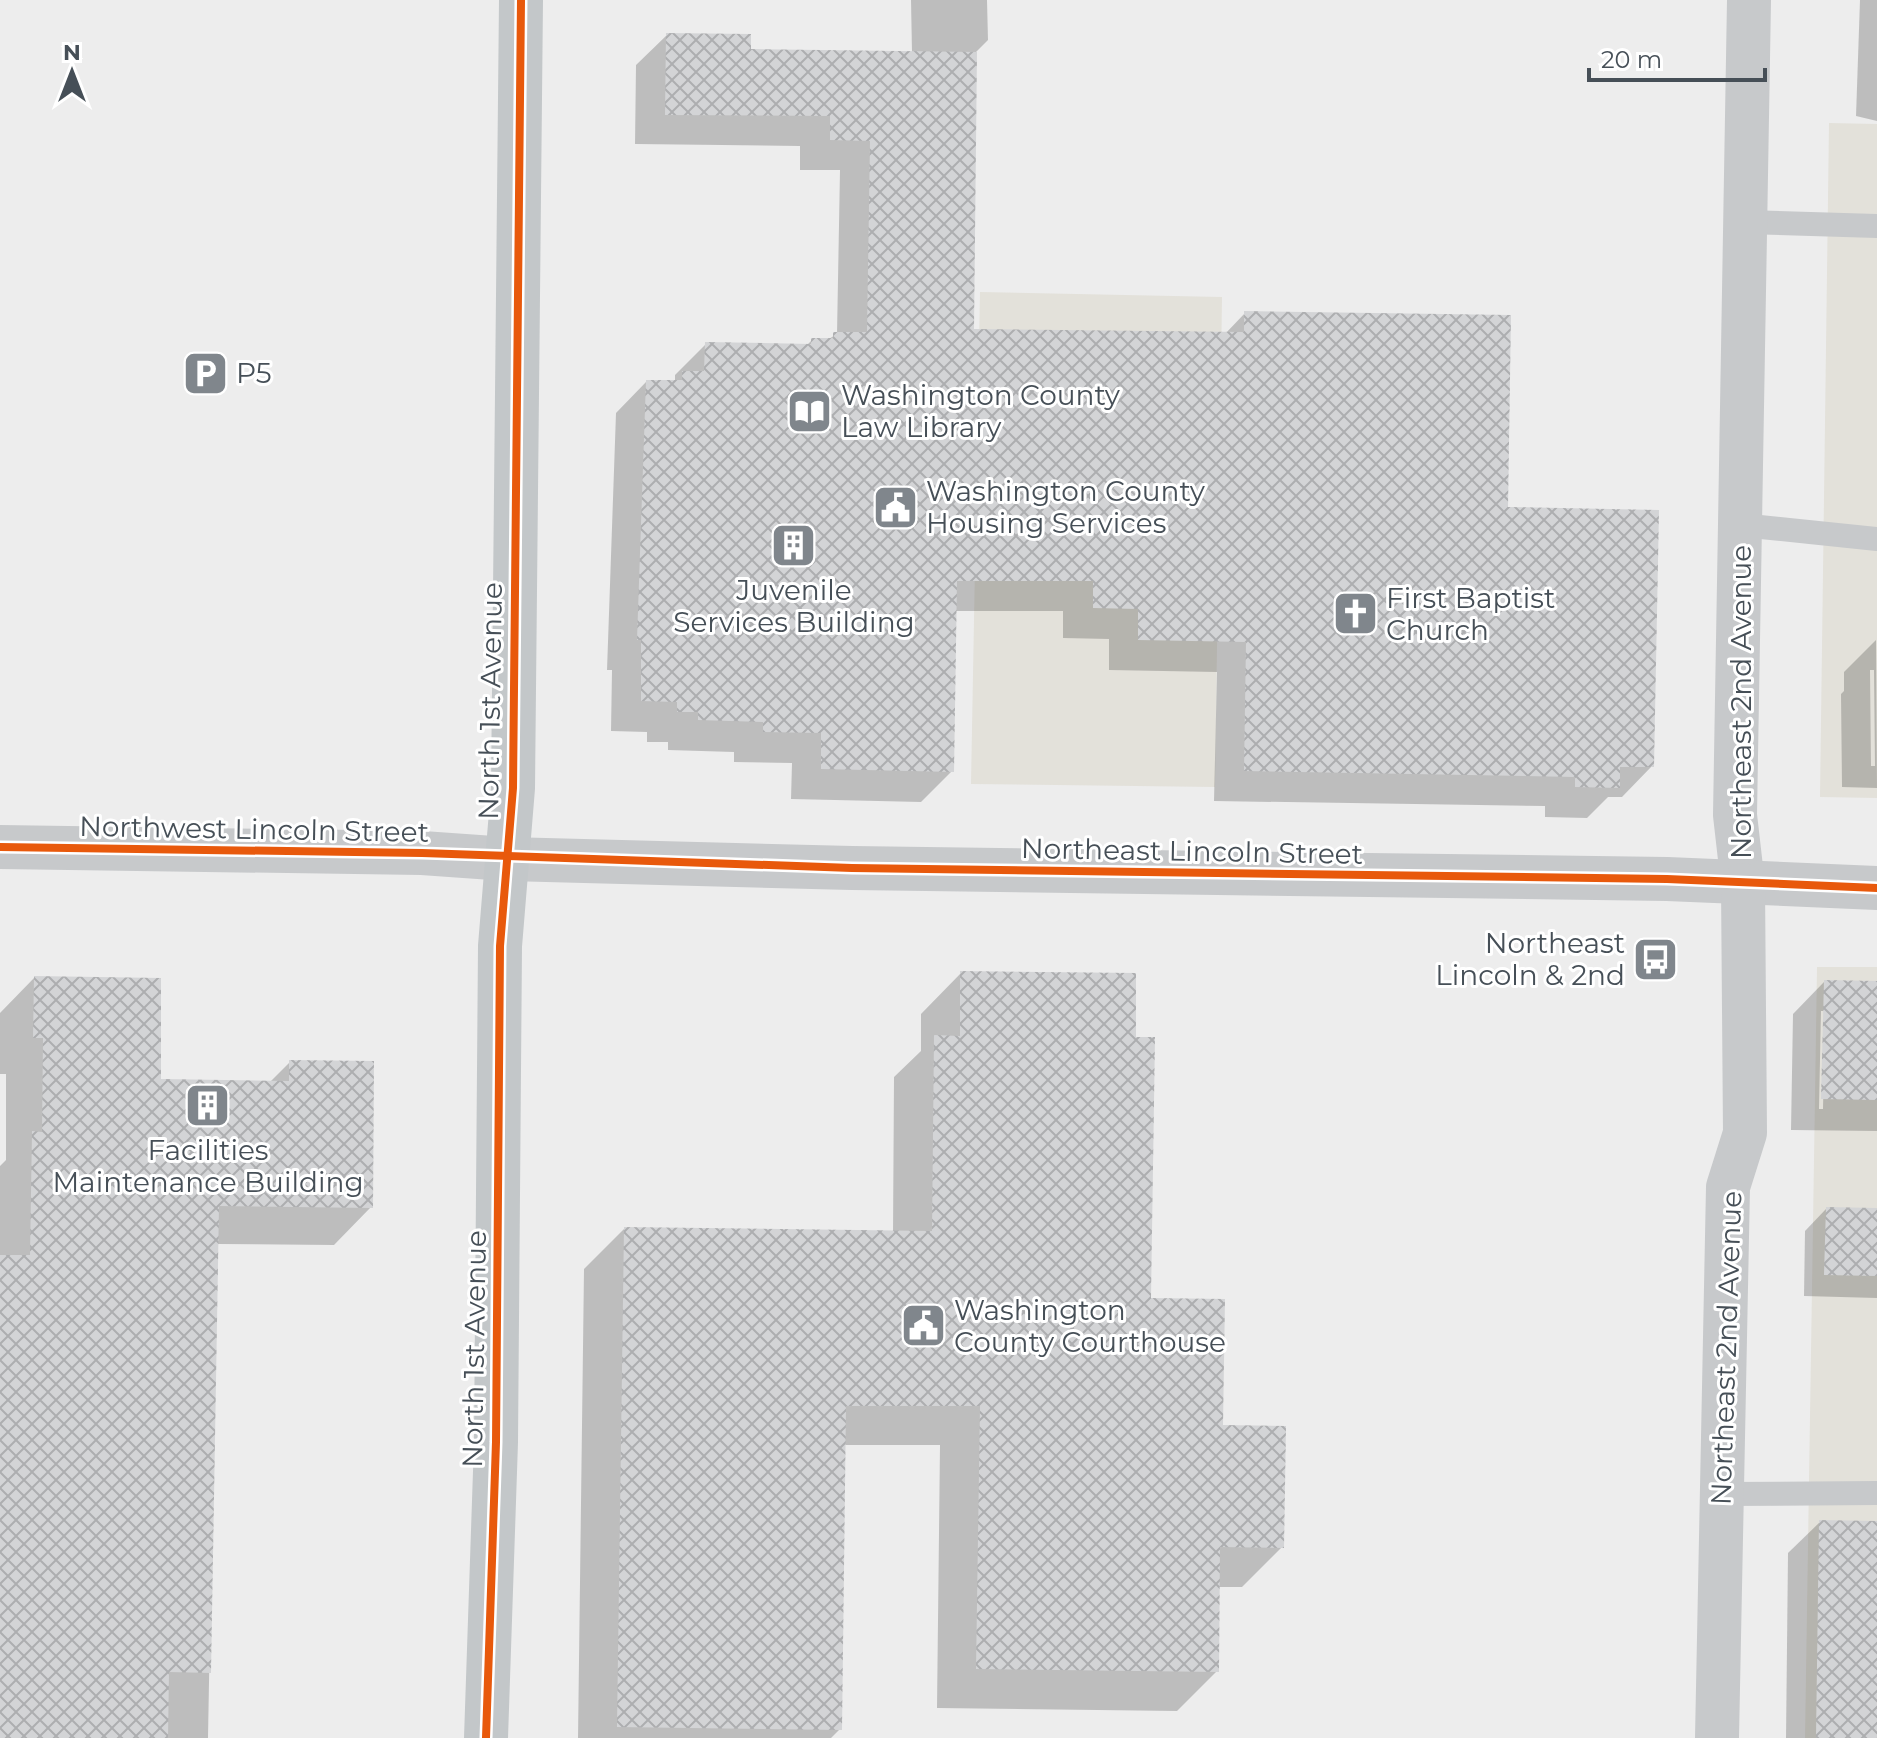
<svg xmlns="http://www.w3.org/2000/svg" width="1877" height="1738" viewBox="0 0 1877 1738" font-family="Montserrat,sans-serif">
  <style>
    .commercial { fill: #e3e1da }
    .shadow { fill: #0003; fill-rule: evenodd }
    .building { fill: url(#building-cross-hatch) }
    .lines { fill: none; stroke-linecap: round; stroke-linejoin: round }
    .service { stroke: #c7c9cb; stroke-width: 24 }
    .minor { stroke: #c7c9cb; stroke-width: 44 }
    .tertiary { stroke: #c7c9cb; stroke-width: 44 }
    .primary { stroke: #c3c7c9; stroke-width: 44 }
    .cycleway-casing { stroke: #fff; stroke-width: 13 }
    .cycleway { stroke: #e8590c; stroke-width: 8 }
    .labels { text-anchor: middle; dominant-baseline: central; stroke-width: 6; stroke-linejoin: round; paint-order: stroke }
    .poi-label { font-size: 28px; fill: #464f57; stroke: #fff; text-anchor: start }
    .street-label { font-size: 28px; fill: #464f57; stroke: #fff }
  </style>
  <defs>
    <pattern id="building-cross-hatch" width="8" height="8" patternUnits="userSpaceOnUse" patternTransform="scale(2)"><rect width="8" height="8" fill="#d3d4d6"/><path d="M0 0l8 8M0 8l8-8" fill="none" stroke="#adaeb0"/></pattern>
  </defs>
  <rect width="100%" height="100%" fill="#ededed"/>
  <!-- commercial -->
  <g class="commercial">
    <path d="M 1829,123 L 1877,124 L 1877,798 L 1820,797 Z"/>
    <path d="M 980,292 L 1222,297 L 1215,787 L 971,784 Z"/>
    <path d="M 1817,967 L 1877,967 L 1877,1738 L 1805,1738 Z"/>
  </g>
  <!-- shadow -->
  <g class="shadow">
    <path d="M 911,0 L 987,0 L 988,40 L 975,53 L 972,331 L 1225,334 L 1245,313 L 1506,509 L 1652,766 L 1622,797 L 1608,797 L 1587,818 L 1545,817 L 1545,806 L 1214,801 L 1217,672 L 1109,670 L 1109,639 L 1063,638 L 1063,611 L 955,611 L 952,771 L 921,802 L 791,799 L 792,763 L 734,762 L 734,752 L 668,750 L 668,742 L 647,742 L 647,732 L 611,731 L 612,670 L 607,670 L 616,413 L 646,382 L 675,381 L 675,375 L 706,344 L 806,346 L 812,340 L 827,340 L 837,334 L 840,170 L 800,170 L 800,146 L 635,144 L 636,65 L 667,35 L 750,51 L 912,53 Z"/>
    <path d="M 1860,0 L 1877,0 L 1877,121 L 1856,116 Z"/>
    <path d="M 1876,640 L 1877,788 L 1842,787 L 1841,694 L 1844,691 L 1844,672 ZM 1870,670 L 1874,670 L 1875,766 L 1871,766 Z"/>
    <path d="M 961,973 L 1134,1039 L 1149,1300 L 1221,1427 L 1282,1547 L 1242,1587 L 1218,1587 L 1217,1671 L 1177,1711 L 937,1708 L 940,1445 L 844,1445 L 840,1729 L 831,1738 L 578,1738 L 584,1269 L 624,1229 L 893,1232 L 894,1077 L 921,1051 L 921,1014 Z"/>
    <path d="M 34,978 L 159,1081 L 270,1082 L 290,1062 L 371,1207 L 334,1245 L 217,1244 L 208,1738 L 0,1738 L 0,1166 L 6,1160 L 6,1074 L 0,1074 L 0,1013 Z"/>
    <path d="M 1824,982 L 1877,983 L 1877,1131 L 1791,1130 L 1793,1014 ZM 1821,1011 L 1825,1011 L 1823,1109 L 1819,1109 Z"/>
    <path d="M 1826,1209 L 1877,1210 L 1877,1298 L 1804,1296 L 1805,1231 Z"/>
    <path d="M 1820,1522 L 1877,1523 L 1877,1738 L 1786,1738 L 1788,1553 Z"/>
  </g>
  <!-- building -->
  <g class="building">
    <path d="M 666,33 L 751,34 L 751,49 L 977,52 L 974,329 L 1244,332 L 1244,311 L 1511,315 L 1508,507 L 1659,510 L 1654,767 L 1620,767 L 1620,788 L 1575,787 L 1575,777 L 1244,771 L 1246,642 L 1138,640 L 1138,609 L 1093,608 L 1093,581 L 957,581 L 954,772 L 821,769 L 821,733 L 763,732 L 763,722 L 698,720 L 698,712 L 677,712 L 677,702 L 641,701 L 641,640 L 637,640 L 646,380 L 682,380 L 682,371 L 704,371 L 705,342 L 811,344 L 811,338 L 833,338 L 833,332 L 867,332 L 870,141 L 830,140 L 830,116 L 665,115 Z"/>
    <path d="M 960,971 L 1136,973 L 1136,1037 L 1155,1037 L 1151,1298 L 1225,1299 L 1223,1425 L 1286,1426 L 1284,1548 L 1220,1547 L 1219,1672 L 976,1669 L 980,1406 L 846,1406 L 842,1730 L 617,1727 L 624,1227 L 932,1231 L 934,1035 L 960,1036 Z"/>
    <path d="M 34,976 L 161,978 L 161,1079 L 289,1081 L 289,1060 L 374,1061 L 373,1208 L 219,1206 L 211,1673 L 169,1672 L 168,1738 L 0,1738 L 0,1255 L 30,1255 L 32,1131 L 42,1132 L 43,1038 L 33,1038 Z"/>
    <path d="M 1824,980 L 1877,981 L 1877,1100 L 1821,1099 Z"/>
    <path d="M 1826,1207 L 1877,1208 L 1877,1276 L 1824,1275 Z"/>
    <path d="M 1819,1520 L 1877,1521 L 1877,1738 L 1816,1738 Z"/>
  </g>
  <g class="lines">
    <!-- service -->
    <g class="service">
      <path d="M 1745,222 L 1877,226"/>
      <path d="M 1741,525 L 1877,539"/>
      <path d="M 1722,1494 L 1877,1493"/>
    </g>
    <!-- minor -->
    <g class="minor">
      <path d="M 0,847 L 422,853 L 507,859"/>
      <path d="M 1743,885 L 1735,815 L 1749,0"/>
    </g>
    <!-- tertiary -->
    <g class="tertiary">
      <path d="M 507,859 L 852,868 L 1667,879 L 1877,888"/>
      <path d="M 1717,1738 L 1728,1187 L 1745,1133 L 1743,885"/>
    </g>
    <!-- primary -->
    <path class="primary" d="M 486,1738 L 496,1442 L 500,946 L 513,788 L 521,0"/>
    <defs>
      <g id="cycleway">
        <path d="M 0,847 L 422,853 L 852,868 L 1667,879 L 1877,888"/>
        <path d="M 486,1738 L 496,1442 L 500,946 L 513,788 L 521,0"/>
      </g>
    </defs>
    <!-- cycleway casing -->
    <use href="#cycleway" class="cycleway-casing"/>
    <!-- cycleway -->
    <use href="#cycleway" class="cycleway"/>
  </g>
  <!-- icons -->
  <defs>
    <symbol id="parking-square" viewBox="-11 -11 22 22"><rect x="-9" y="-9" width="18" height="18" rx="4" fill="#80868c" stroke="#fff"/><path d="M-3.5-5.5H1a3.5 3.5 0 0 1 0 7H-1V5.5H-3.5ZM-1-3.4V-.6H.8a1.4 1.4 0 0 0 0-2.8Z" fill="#fff"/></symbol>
    <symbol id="library-square" viewBox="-11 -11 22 22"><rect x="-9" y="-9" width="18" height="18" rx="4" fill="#80868c" stroke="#fff"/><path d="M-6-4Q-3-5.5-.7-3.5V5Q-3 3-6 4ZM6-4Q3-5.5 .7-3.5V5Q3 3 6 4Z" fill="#fff"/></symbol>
    <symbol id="civic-square" viewBox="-11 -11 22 22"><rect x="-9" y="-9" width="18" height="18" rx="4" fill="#80868c" stroke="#fff"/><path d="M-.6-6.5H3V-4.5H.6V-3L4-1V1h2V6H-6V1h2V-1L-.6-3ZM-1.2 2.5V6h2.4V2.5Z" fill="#fff"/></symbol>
    <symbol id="building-square" viewBox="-11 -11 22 22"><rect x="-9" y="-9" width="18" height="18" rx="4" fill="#80868c" stroke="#fff"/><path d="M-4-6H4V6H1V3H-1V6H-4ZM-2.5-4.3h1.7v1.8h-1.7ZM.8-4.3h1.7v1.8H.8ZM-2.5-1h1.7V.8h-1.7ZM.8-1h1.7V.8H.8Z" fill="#fff"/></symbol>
    <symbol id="church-square" viewBox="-11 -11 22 22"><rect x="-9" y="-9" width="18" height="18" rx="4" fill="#80868c" stroke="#fff"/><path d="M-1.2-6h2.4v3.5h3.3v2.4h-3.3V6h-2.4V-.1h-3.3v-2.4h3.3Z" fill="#fff"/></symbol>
    <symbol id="bus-square" viewBox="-11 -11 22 22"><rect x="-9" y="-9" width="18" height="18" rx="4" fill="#80868c" stroke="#fff"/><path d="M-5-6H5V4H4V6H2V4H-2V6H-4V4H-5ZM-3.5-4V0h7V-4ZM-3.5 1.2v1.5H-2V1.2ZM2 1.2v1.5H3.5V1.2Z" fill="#fff"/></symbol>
  </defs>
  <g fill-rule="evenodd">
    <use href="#parking-square" x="180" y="348" width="51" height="51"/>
    <use href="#library-square" x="784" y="386" width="51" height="51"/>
    <use href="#civic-square" x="870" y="482" width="51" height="51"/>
    <use href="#building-square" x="768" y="520" width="51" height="51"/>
    <use href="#church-square" x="1330" y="588" width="51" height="51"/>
    <use href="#bus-square" x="1630" y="934" width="51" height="51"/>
    <use href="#building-square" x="182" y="1080" width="51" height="51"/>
    <use href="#civic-square" x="898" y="1300" width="51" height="51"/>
  </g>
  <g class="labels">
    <!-- poi labels -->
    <g class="poi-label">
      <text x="236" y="373">P5</text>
      <text x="841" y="395">Washington County<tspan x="841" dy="32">Law Library</tspan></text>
      <text x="926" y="491">Washington County<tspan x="926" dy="32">Housing Services</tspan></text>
      <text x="794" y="590" text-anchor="middle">Juvenile<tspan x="794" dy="32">Services Building</tspan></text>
      <text x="1386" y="598">First Baptist<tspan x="1386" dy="32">Church</tspan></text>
      <text x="1625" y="943" text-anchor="end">Northeast<tspan x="1625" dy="32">Lincoln &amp; 2nd</tspan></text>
      <text x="208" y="1150" text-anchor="middle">Facilities<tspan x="208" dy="32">Maintenance Building</tspan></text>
      <text x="954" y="1310">Washington<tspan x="954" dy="32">County Courthouse</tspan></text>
    </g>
    <!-- street labels -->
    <g class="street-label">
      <text transform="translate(490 701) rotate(-89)">North 1st Avenue</text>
      <text transform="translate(1741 702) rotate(-90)">Northeast 2nd Avenue</text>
      <text transform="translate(254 829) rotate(1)">Northwest Lincoln Street</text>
      <text transform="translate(1192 851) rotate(1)">Northeast Lincoln Street</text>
      <text transform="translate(1726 1348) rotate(-88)">Northeast 2nd Avenue</text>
      <text transform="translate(474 1349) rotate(-89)">North 1st Avenue</text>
    </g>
  </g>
  <!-- north arrow -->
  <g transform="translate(72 72)" stroke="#ffffff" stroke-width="6" paint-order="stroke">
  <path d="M0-6L14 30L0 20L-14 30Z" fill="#464f57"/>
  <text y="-12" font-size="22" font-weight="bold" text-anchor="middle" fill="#464f57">N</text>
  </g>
  <!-- scale -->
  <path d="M1589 68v12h176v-12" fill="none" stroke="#464f57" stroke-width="4"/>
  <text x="1601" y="68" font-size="24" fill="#464f57" stroke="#ffffff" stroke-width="6" paint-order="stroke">20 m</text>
</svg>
